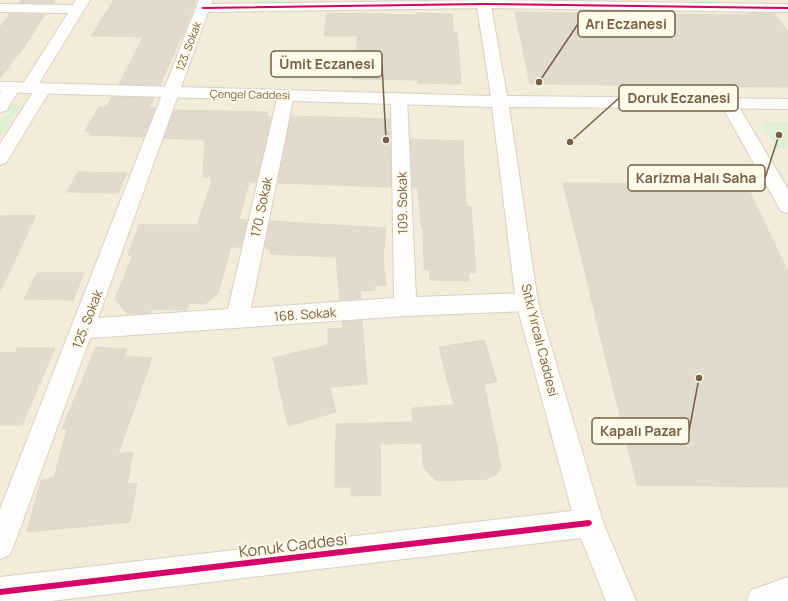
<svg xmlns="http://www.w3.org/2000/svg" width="788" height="601" viewBox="0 0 788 601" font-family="Manrope,sans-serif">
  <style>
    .residential { fill: #f3ecd8 }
    .green { fill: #deefd2 }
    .building { fill: #e1dacd; stroke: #e0d8ca }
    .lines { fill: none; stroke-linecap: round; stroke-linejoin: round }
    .street-casing { stroke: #d6d1c7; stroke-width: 2 }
    .secondary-casing { stroke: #d6d1c6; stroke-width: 2 }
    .street { fill: #fefdfc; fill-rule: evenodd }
    .secondary { fill: #fefdfc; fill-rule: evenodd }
    .cycleway-casing { stroke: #fffae9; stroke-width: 3 }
    .cycleway { fill: #d6006c; fill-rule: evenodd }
    .labels { text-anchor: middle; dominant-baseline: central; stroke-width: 4; stroke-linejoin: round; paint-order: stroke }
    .far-street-label { font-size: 11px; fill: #766047; stroke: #fffae9 }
    .street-label { font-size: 13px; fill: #766047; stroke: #fffae9 }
    .near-street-label { font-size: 16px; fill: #766047; stroke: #fffae9 }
    .leader { fill: none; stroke: #766047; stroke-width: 1.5 }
    .callout-dot { fill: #766047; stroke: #fffae9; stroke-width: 1.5 }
    .callout { fill: #fffae9; stroke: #766047; stroke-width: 1.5 }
    .callout-label { font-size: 14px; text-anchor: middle; font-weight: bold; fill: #766047 }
  </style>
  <rect width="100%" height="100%" fill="#f7f4e8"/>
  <!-- residential -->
  <rect class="residential" x="0" y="0" width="788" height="601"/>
  <!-- green -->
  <g class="green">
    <path d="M 13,103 L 22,103 L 0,136 L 0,122 Z"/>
    <path d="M 761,122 L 788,122 L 788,148 L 777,148 Z"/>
  </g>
  <!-- building -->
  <g class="building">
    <path d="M 21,0 L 55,0 L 53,3 L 19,3 Z"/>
    <path d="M 114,0 L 196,0 L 184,34 L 182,35 L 160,85 L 119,84 L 143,37 L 91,36 Z"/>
    <path d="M 578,11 L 651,13 L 651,14 L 750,15 L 748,13 L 774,13 L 788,32 L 788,87 L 530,84 L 515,12 L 578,13 Z"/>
    <path d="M 327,13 L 417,15 L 417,13 L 452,14 L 453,32 L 457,32 L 461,84 L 418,83 L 418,80 L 353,79 L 358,36 L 324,36 Z"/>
    <path d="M 10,14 L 45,14 L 22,50 L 0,78 L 0,27 Z"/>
    <path d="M 112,97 L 154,98 L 149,108 L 155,108 L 144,137 L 89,135 L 91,131 L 85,131 L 99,107 L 107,107 Z"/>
    <path d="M 174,110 L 268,112 L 267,116 L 272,116 L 256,182 L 249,182 L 239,219 L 247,220 L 241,247 L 231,247 L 218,293 L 205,304 L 189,303 L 186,310 L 151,309 L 150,313 L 127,314 L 115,299 L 133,255 L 128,255 L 139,225 L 197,225 L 212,181 L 210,181 L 211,177 L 203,177 L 205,140 L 164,138 Z"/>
    <path d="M 291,116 L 390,119 L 389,139 L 390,139 L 391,187 L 278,183 Z"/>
    <path d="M 410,139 L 463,141 L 466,207 L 471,207 L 476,273 L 468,272 L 469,281 L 430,280 L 429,270 L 424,269 L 423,226 L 421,226 L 418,188 L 413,187 Z"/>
    <path d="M 78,172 L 127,173 L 118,193 L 67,192 Z"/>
    <path d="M 563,183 L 746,184 L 788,272 L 788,487 L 637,485 Z"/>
    <path d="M 36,215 L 0,292 L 0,216 Z"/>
    <path d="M 270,221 L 386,228 L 383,259 L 386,285 L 374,286 L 375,290 L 360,291 L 361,299 L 340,300 L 336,257 L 270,254 L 271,249 L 265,248 Z"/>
    <path d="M 37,273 L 84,273 L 73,300 L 24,299 Z"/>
    <path d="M 362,320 L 367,384 L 330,387 L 336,412 L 288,426 L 273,358 L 328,345 L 328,329 L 343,328 L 342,322 Z"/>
    <path d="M 484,340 L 497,382 L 484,384 L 501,467 L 497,474 L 486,479 L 437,481 L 429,474 L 423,466 L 422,443 L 380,444 L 381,495 L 351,496 L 352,487 L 335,487 L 336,424 L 413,422 L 412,408 L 454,405 L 439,347 Z"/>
    <path d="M 96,347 L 127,349 L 124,356 L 152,358 L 118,454 L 133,452 L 127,484 L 137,483 L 130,522 L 27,532 L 41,480 L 54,478 L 67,429 L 62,429 Z"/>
    <path d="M 17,348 L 55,348 L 22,425 L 0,425 L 0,352 L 15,353 Z"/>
  </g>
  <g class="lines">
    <defs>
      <g id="street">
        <path d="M 76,0 L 90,0 L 38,85 L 43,84 L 49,85 L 51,89 L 6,163 L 0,165 L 0,144 L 33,92 L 28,93 L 22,92 L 20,88 L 6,111 L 0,112 L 0,94 L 7,83 L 13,82 L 19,83 L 21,87 L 68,13 L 0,12 L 0,4 L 73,5 Z"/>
        <path d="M 199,0 L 213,0 L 211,4 L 493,0 L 788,4 L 788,12 L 483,8 L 208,12 L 98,318 L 228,309 L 278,95 L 280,91 L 286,90 L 292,91 L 294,95 L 251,308 L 394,298 L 391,98 L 393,94 L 399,93 L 405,94 L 407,98 L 416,297 L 527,293 L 535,295 L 538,302 L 535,309 L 527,311 L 405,316 L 90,338 L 14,545 L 10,555 L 0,559 L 0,509 Z"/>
        <path d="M 728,98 L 734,99 L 788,189 L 788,213 L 781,211 L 720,103 L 722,99 Z"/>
        <path d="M 589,509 L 599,513 L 603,523 L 599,533 L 589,537 L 51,601 L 0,601 L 0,577 Z"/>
        <path d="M 788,577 L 788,601 L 747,601 L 751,590 Z"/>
      </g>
      <path id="secondary" d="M 476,0 L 490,0 L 507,96 L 788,99 L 788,109 L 509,107 L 538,302 L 603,522 L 636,601 L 606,601 L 575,523 L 516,302 L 492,107 L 0,92 L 0,82 L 491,96 Z"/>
    </defs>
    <!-- street casing -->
    <use href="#street" class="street-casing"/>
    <!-- secondary casing -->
    <use href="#secondary" class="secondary-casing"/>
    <!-- street -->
    <use href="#street" class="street"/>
    <!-- secondary -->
    <use href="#secondary" class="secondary"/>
    <defs>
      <g id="cycleway">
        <path d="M 483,3 L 788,7 L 788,9 L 483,5 L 203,9 L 201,8 L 203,7 Z"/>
        <path d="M 589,520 L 591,521 L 592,523 L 591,525 L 589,526 L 0,595 L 0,589 Z"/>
      </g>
    </defs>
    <!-- cycleway casing -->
    <use href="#cycleway" class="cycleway-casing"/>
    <!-- cycleway -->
    <use href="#cycleway" class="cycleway"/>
  </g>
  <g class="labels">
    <!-- far-street labels -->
    <g class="far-street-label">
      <text transform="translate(188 46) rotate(-69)">123. Sokak</text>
      <text transform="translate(250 94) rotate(1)">Çengel Caddesi</text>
    </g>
    <!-- street labels -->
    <g class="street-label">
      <text transform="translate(402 203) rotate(-91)">109. Sokak</text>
      <text transform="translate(261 207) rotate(-78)">170. Sokak</text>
      <text transform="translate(305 314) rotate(-4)">168. Sokak</text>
      <text transform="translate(87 319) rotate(-69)">125. Sokak</text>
      <text transform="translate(540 340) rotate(76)">Sıtkı Yırcalı Caddesi</text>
    </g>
    <!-- near-street labels -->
    <g class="near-street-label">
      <text transform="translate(293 545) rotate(-7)">Konuk Caddesi</text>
    </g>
  </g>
  <!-- callouts -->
  <path class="leader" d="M539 82L578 24M386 140L382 64M570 142L619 98M779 135L765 178M699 378L689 431"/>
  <g class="callout-dot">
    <circle cx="539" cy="82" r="4"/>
    <circle cx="386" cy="140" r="4"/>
    <circle cx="570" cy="142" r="4"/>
    <circle cx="779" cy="135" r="4"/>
    <circle cx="699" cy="378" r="4"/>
  </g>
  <g class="callout">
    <rect x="578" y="11" width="97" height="26" rx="4"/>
    <rect x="271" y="51" width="111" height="26" rx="4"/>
    <rect x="619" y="85" width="119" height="26" rx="4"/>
    <rect x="628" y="165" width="137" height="26" rx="4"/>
    <rect x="592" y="418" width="97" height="26" rx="4"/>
  </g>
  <g class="callout-label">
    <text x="626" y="29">Arı Eczanesi</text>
    <text x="327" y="69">Ümit Eczanesi</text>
    <text x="679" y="103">Doruk Eczanesi</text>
    <text x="696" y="183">Karizma Halı Saha</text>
    <text x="641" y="436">Kapalı Pazar</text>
  </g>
</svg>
